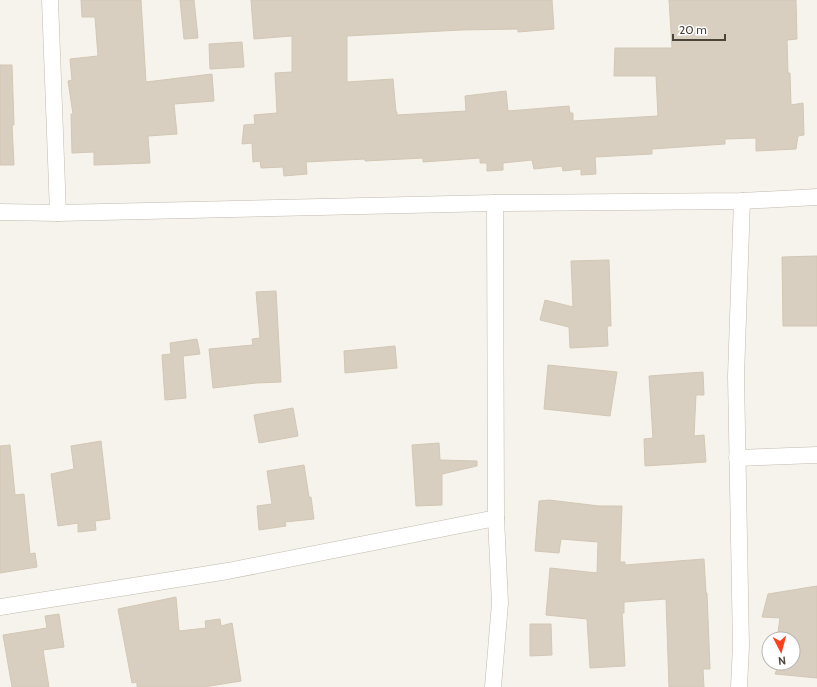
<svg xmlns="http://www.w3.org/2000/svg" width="817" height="687" viewBox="0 0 817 687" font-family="Cabin,sans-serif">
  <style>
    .building { fill: #d8cfc1; stroke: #d3c7b4 }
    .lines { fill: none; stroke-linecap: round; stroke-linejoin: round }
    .street-casing { stroke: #c2bbae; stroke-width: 17 }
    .street { stroke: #fff; stroke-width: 16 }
  </style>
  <rect width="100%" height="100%" fill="#f6f3ec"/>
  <!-- building -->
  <g class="building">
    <path d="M 81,0 L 141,0 L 146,82 L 212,74 L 214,101 L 174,104 L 177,134 L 148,136 L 150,163 L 94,165 L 94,152 L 72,153 L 71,114 L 73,114 L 68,81 L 72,80 L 70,59 L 98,56 L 95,17 L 82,17 Z"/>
    <path d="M 180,0 L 194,0 L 198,38 L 184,39 Z"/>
    <path d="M 251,0 L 552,0 L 554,29 L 518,32 L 518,29 L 461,30 L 347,36 L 347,82 L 393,79 L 396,112 L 397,112 L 397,115 L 466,111 L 465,96 L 506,91 L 508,111 L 569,106 L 570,113 L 573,113 L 573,121 L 658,116 L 656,76 L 614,76 L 615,48 L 672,48 L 669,0 L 796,0 L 797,39 L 787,40 L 788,73 L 790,73 L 791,105 L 803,103 L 804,135 L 798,136 L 796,149 L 756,151 L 756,138 L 725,139 L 725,144 L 652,149 L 652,154 L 595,157 L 596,174 L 581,175 L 581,169 L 563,171 L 562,166 L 534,169 L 532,160 L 503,163 L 503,170 L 487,171 L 487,163 L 480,163 L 480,158 L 423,162 L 423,158 L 365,161 L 365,159 L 306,162 L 307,174 L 284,176 L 283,167 L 261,168 L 260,161 L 253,162 L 252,143 L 242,144 L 244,125 L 255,124 L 254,115 L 277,113 L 275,73 L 292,72 L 292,36 L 254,39 Z"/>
    <path d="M 242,42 L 244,67 L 210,69 L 209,44 Z"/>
    <path d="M 0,65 L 12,65 L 14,125 L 12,125 L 14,165 L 0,165 Z"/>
    <path d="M 817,256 L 817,326 L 783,326 L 782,257 Z"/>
    <path d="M 609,260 L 611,326 L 607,326 L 608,346 L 570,348 L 569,327 L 540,320 L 545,300 L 573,307 L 571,261 Z"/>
    <path d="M 276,291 L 281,382 L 256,383 L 213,388 L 209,349 L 253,345 L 252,339 L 260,338 L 256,292 Z"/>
    <path d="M 197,339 L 200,354 L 183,356 L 186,398 L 165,400 L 162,355 L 171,354 L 170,343 Z"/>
    <path d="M 395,346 L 397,368 L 345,373 L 344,351 Z"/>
    <path d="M 548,365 L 617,372 L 610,416 L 544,409 Z"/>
    <path d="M 703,372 L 704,395 L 696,395 L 694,436 L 704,435 L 706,462 L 645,466 L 644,439 L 653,438 L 649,376 Z"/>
    <path d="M 293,408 L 298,436 L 259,443 L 254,415 Z"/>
    <path d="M 101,441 L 110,519 L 95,521 L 96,530 L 78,532 L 78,523 L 58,526 L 51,474 L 74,469 L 71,446 Z"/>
    <path d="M 439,443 L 440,460 L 477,461 L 477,466 L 442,474 L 442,505 L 416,506 L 412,445 Z"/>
    <path d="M 10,445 L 15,495 L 24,494 L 30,554 L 35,553 L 37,567 L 0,573 L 0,446 Z"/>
    <path d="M 304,465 L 309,497 L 311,497 L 314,519 L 285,522 L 286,526 L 259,530 L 257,506 L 272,504 L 267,471 Z"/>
    <path d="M 549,500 L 599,506 L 622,506 L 620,562 L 625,562 L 625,565 L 704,559 L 706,593 L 707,593 L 710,669 L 703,669 L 704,687 L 669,687 L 666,599 L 624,602 L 624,613 L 622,613 L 625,666 L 590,668 L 587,619 L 546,615 L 550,568 L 597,573 L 598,542 L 561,539 L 559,553 L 535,551 L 539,501 Z"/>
    <path d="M 817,586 L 817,678 L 775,674 L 779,664 L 778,663 L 793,663 L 793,639 L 777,639 L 780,618 L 762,617 L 768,594 Z"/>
    <path d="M 176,597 L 179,631 L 206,628 L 205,621 L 220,619 L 221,626 L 232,623 L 241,681 L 204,687 L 137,687 L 137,682 L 132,683 L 118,609 Z"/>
    <path d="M 59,614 L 64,647 L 43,650 L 49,687 L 12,687 L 3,635 L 47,628 L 45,616 Z"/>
    <path d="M 530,624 L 551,624 L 552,655 L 530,656 Z"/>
  </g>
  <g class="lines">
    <defs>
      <g id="street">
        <path d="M 50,0 L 58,213"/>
        <path d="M 0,212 L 58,213 L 495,203 L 742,201 L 817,197"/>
        <path d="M 737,458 L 817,455"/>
        <path d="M 0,607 L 228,571 L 496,518"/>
        <path d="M 493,687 L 500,603 L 496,518 L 495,203"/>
        <path d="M 739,687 L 741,646 L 736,376 L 742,201"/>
      </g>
    </defs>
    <!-- street casing -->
    <use href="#street" class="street-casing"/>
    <!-- street -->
    <use href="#street" class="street"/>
  </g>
  <!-- north arrow -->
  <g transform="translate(781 651) rotate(174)"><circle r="19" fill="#ffffff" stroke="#b7b4b0"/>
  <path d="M0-3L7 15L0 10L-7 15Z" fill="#fc3f1d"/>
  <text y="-6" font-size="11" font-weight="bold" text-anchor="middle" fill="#4b4439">N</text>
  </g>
  <!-- scale -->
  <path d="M673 34v6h52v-6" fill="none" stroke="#4b4439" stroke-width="2"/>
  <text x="679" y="34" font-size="12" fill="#4b4439" stroke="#ffffff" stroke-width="3" paint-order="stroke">20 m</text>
</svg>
